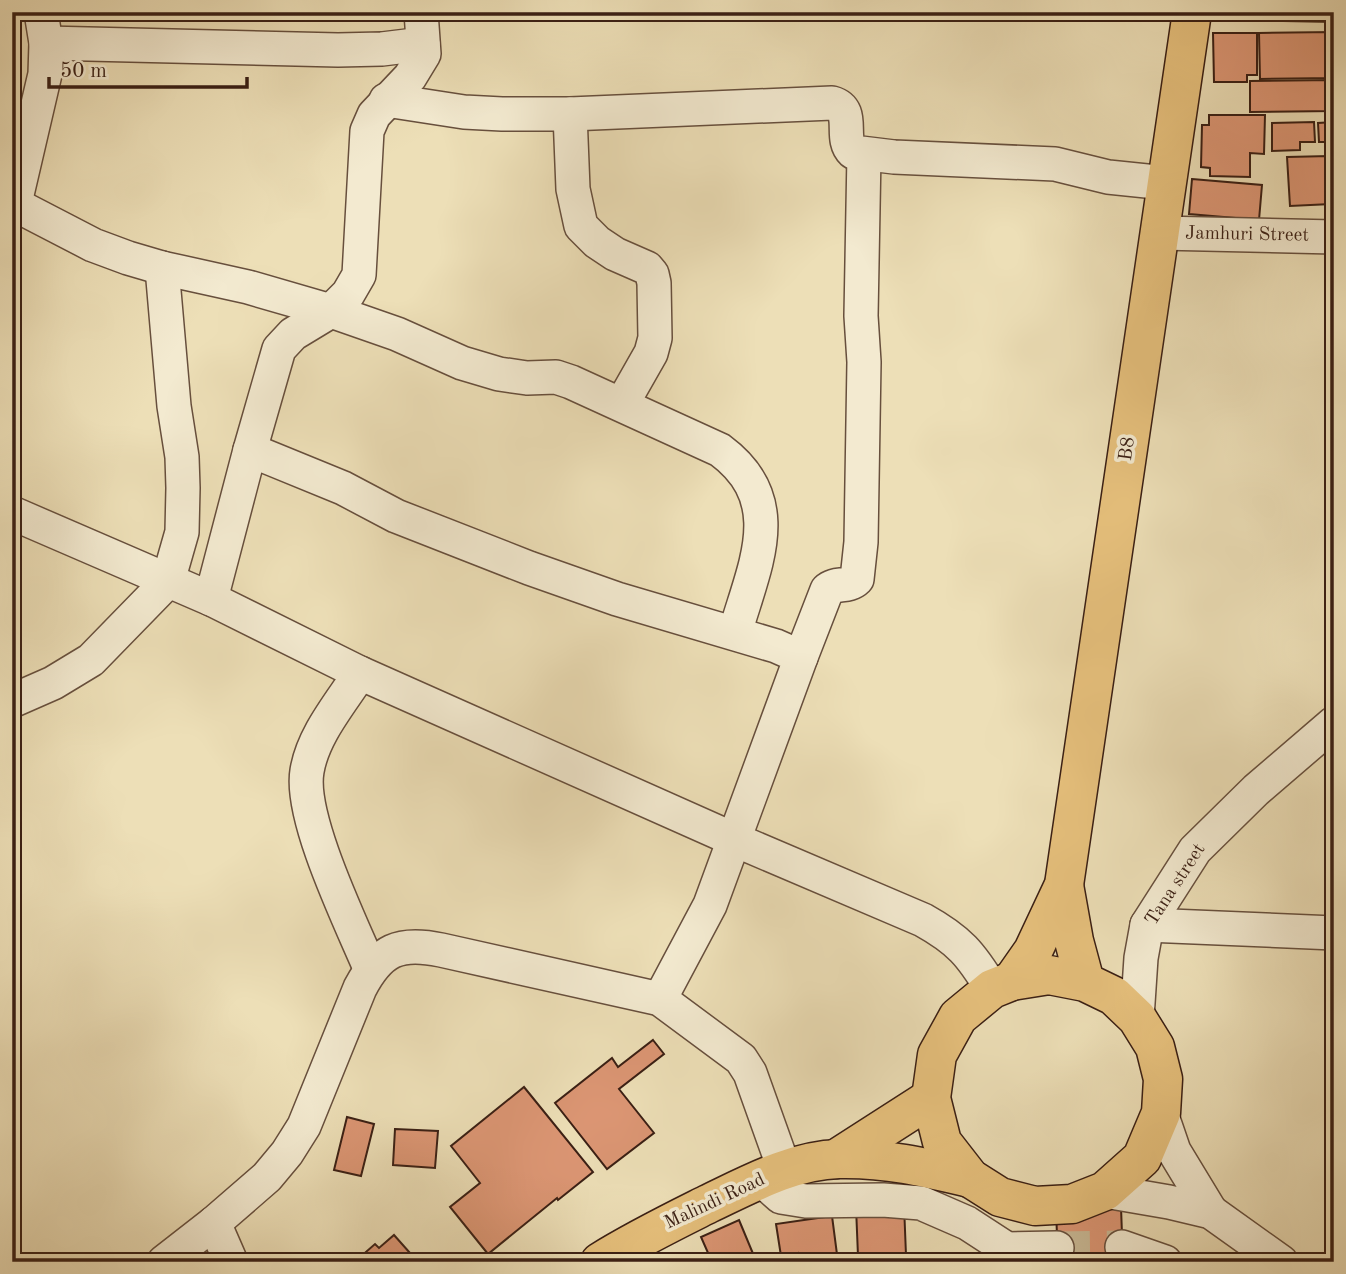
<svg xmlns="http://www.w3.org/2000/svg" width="1346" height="1274" viewBox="0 0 1346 1274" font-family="'Old Standard TT',serif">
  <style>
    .building { fill: #dc9674; stroke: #3a1f14; stroke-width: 2 }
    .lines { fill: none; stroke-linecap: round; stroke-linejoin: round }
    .minor-tunnel { stroke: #c9b996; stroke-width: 33; stroke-dasharray: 33 17; stroke-linecap: butt }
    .minor-casing { stroke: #674f3d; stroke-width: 36 }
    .highway-casing { stroke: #3a1f14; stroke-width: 41 }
    .minor { stroke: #f3ead0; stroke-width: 33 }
    .highway { stroke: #e6c07c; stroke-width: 38 }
    .labels { text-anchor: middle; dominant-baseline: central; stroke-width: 7; stroke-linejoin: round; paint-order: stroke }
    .street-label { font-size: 19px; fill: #3a1f14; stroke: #f3ead0 }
  </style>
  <rect width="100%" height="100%" fill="#eddfb7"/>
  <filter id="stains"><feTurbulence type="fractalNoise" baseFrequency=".00286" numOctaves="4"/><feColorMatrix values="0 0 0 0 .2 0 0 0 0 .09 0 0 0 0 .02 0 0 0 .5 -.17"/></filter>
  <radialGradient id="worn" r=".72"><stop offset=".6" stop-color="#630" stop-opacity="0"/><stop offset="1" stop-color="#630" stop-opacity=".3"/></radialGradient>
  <!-- building -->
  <g class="building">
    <rect x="1245" y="12" width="34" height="5"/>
    <path d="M 1285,12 L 1334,12 L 1334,22 L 1284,21 Z"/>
    <path d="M 1334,32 L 1334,78 L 1260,79 L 1259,33 Z"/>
    <path d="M 1213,33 L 1257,33 L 1257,75 L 1247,75 L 1247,82 L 1214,82 Z"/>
    <path d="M 1334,80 L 1334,111 L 1250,112 L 1250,81 Z"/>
    <path d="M 1209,115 L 1265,115 L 1264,154 L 1250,153 L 1250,177 L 1210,176 L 1210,168 L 1201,167 L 1202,125 L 1209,125 Z"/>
    <path d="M 1314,122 L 1315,142 L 1300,142 L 1300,150 L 1272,151 L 1272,123 Z"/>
    <path d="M 1334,122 L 1334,154 L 1333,154 L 1332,142 L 1319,142 L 1318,123 Z"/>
    <path d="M 1329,156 L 1331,204 L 1290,206 L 1287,157 Z"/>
    <path d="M 1192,179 L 1262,185 L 1259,220 L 1189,214 Z"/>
    <path d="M 653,1040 L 664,1054 L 619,1089 L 654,1133 L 607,1169 L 555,1103 L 612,1058 L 618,1067 Z"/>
    <path d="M 524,1087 L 593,1172 L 558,1200 L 557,1198 L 488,1254 L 450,1207 L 480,1183 L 451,1146 Z"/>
    <path d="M 347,1117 L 374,1124 L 361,1176 L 334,1170 Z"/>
    <path d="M 395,1129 L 438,1131 L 435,1168 L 393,1165 Z"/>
    <path d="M 904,1205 L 906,1255 L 858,1256 L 856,1207 Z"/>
    <path d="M 1121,1207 L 1123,1262 L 1058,1262 L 1056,1209 Z"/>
    <path d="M 832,1216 L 838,1262 L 800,1262 L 798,1253 L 781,1256 L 776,1224 Z"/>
    <path d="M 739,1220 L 754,1256 L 740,1262 L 712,1262 L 701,1237 Z"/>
    <path d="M 394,1235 L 418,1262 L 363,1262 L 359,1258 L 375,1244 L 379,1248 Z"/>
    <path d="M 915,1258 L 915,1262 L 860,1262 L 860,1259 Z"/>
  </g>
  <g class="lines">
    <!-- minor-tunnel -->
    <path class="minor-tunnel" d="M 1057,1248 L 1122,1247"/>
    <defs>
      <g id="minor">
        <path d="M 46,43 L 338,50 L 382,49 L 423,44"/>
        <path d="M 386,100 L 464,112 L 502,114 L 570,114 L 832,103 C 857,110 838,138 853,152 L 894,157 L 1055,164 L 1108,177 L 1166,183"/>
        <path d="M 570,114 L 573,189 L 581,226 L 597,242 L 615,254 L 647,268 L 652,274 L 654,283 L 655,338 L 651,353 L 622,404"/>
        <path d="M 12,203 L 93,245 L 128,258 L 162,268 L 248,287 L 331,311 L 397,334 L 462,363 L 499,374 L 527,378 L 556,377 L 571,382 L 720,450 C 789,501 754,566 735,633"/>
        <path d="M 15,203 L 45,74 L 46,43 L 41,12"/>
        <path d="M 1160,233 L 1334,237"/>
        <path d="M 250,450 L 343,488 L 396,516 L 529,568 L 617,599 L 776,646 L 801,657 L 710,905 L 660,999"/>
        <path d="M 12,513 L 211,599 L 360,673 L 733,839 L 923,920 C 959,940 971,954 992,989"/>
        <path d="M 211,599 L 250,450 L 279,349 L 293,334 L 331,311 L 348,294 L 359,275 L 367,131 L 374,115 L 410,77 L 424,54 L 421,12"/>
        <path d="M 801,657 L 827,590 C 835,582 848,588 857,579 L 861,542 L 864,362 L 861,316 L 864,154"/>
        <path d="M 360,673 C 340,704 313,735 307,771 C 299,817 351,923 370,968"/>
        <path d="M 12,701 L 53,683 L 91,660 L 168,581 L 182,532 L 183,488 L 182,457 L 174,406 L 162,268"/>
        <path d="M 1147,925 L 1334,933"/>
        <path d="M 1137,1018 L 1141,958 L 1147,925 L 1195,850 L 1256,790 L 1334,723"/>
        <path d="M 1161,1113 L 1174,1151 L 1211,1212"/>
        <path d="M 762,1180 L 781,1197 L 806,1201 L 883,1200 L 921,1203 L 967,1223 L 1007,1249 L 1057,1248"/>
        <path d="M 1105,1191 L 1169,1202 L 1211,1212 L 1281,1262"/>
        <path d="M 214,1223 L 231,1262"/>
        <path d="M 1122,1247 L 1165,1262"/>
        <path d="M 164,1262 L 214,1223 L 267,1177 L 287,1153 L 304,1126 L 360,988 C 380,950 399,941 441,950 L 660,999 L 741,1059 L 750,1073 L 785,1171"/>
      </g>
      <g id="highway">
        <path d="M 1064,885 L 1074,941 L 1085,982 L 1114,996 L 1137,1018 L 1155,1047 L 1163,1079 L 1161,1113 L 1142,1158 L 1105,1191 L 1072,1204 L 1035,1206 L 1000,1197 L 970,1178 L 942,1142 L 931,1098 L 937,1055 L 958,1017 L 992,989 L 1012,981 L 1049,975 L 1085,982"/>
        <path d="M 1012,981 L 1033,951 L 1064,885 L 1192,12"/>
        <path d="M 836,1159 L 931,1098"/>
        <path d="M 600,1262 C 635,1240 672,1222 708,1204 C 748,1185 793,1160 839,1159 C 886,1158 924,1167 970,1178"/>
      </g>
    </defs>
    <!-- minor casing -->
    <use href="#minor" class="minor-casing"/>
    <!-- highway casing -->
    <use href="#highway" class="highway-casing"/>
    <!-- minor -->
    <use href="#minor" class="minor"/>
    <!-- highway -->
    <use href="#highway" class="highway"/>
  </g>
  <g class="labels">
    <!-- street labels -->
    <g class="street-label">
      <text transform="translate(1247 235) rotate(1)">Jamhuri Street</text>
      <text transform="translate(1128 449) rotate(-82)">B8</text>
      <text transform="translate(1176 885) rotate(-57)">Tana street</text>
      <text transform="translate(715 1202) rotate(-25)">Malindi Road</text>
    </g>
  </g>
  <!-- margin -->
  <rect width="1346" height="1274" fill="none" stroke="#eddfb7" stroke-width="42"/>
  <rect x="14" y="14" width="1318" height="1246" fill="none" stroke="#3a1f14" stroke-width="3.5"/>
  <rect x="21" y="21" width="1304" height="1232" fill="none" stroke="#3a1f14" stroke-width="2"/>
  <!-- scale -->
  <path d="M49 77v10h198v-10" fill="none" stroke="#3a1f14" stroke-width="3.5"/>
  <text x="60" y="77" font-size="21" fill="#3a1f14" stroke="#f3ead0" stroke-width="5" paint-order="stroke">50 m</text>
  <rect width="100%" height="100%" filter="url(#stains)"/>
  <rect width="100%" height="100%" fill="url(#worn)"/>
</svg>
